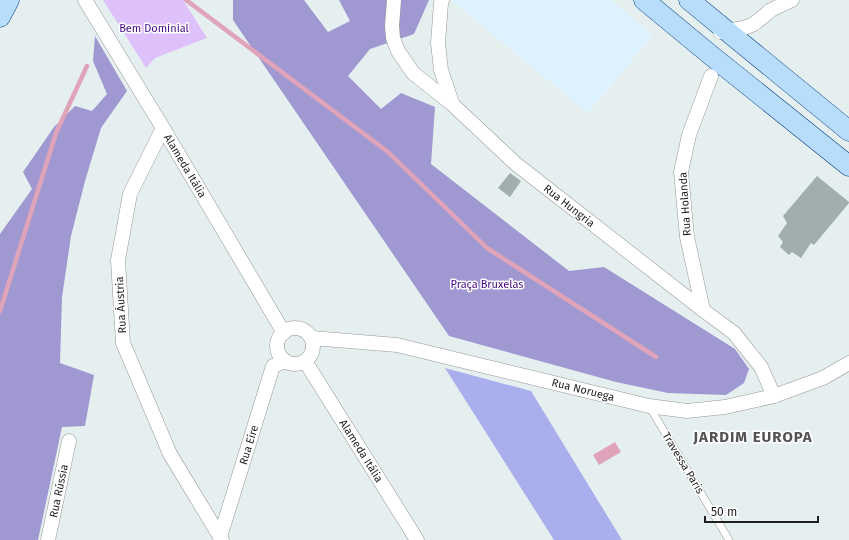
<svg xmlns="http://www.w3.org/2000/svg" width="849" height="540" viewBox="0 0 849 540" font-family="'Fira Sans',sans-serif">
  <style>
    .education { fill: #dff2ff }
    .grass { fill: #a9aeec }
    .forest { fill: #9f98d1 }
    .park { fill: #dec1fb }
    .water { fill: #dfa4b9 }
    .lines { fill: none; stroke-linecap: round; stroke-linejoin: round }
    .stream { stroke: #dfa4b9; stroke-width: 4.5 }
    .building { fill: #a0afad }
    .lane-casing { stroke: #969696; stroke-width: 8 }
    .street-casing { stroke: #969696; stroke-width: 15 }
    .secondary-casing { stroke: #013b7c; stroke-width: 21 }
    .lane { stroke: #fff; stroke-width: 7 }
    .street { stroke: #fff; stroke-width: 14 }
    .secondary { stroke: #b7dcfc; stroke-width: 20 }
    .labels { text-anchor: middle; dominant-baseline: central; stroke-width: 3; stroke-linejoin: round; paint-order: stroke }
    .park-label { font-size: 11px; fill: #450783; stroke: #fff }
    .street-label { font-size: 11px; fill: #1f1f1f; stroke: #fff }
    .district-label { font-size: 15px; font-weight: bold; letter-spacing: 1px; fill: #525252; stroke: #fff }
  </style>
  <rect width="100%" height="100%" fill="#e5eff0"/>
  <!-- education -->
  <path class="education" d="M 451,0 L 611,0 L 653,35 L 588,113 Z"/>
  <!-- grass -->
  <path class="grass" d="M 445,368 L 531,391 L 622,540 L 554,540 Z"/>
  <!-- forest -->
  <g class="forest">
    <path d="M 233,0 L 304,0 L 328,32 L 350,21 L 339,0 L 429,0 L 414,34 L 370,49 L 348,76 L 381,109 L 401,93 L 435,107 L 431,164 L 569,271 L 604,267 L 735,349 L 749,369 L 744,383 L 726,395 L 668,393 L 616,382 L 449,336 L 233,20 Z"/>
    <path d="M 95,36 L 127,91 L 101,128 L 85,181 L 71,236 L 62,297 L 60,363 L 94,375 L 85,426 L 62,427 L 38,540 L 0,540 L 0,234 L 32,189 L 23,172 L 54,127 L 75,106 L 92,111 L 107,94 L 93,61 Z"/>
  </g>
  <!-- park -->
  <path class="park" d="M 103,0 L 183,0 L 207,38 L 155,58 L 146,68 Z"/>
  <!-- water -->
  <path class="water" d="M 615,442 L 621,452 L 599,465 L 593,455 Z"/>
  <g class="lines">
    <!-- stream -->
    <g class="stream">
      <path d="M 186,0 L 388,152 L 487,248 L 656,357"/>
      <path d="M 0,311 L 56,133 L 87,66"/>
    </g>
  </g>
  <!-- building -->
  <g class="building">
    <path d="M 510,173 L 521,181 L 510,197 L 498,188 Z"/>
    <path d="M 817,176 L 849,202 L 849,203 L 814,245 L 811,243 L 801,258 L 792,252 L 789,255 L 780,247 L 783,242 L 778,236 L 787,223 L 783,216 Z"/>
  </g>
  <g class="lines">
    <defs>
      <path id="lane" d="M 649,406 L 729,540"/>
      <g id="street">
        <path d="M 85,0 L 163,128 L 284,333"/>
        <path d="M 394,0 L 392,26 L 393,38 L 398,51 L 413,73 L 452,104 L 516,164 L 703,310 L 734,333 L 761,367 L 774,396"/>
        <path d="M 442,0 L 441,3 L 438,43 L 441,70 L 452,103"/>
        <path d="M 720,32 L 744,28 L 754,24 L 771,10 L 792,0"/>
        <path d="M 163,128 L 130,194 L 118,260 L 123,343 L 170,454 L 222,540"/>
        <path d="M 703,310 L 687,237 L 681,172 L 689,135 L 711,76"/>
        <circle cx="295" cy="346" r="18"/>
        <path d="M 312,338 L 397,345 L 649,406 L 687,411 L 725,407 L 774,396 L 823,378 L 849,363"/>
        <path d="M 305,361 L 417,540"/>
        <path d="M 220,537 L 273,366 L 285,361"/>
        <path d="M 48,540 L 69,441"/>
      </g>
      <g id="secondary">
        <path d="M 644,0 L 713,57 L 849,166"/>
        <path d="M 689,0 L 849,131"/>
        <path d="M 0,17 L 9,0"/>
      </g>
    </defs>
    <!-- lane casing -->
    <use href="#lane" class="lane-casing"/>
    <!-- street casing -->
    <use href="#street" class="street-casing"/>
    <!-- secondary casing -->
    <use href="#secondary" class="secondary-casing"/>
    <!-- lane -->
    <use href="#lane" class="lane"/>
    <!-- street -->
    <use href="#street" class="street"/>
    <!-- secondary -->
    <use href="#secondary" class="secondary"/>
  </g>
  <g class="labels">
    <!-- park labels -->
    <g class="park-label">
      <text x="154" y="28">Bem Dominial</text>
      <text x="487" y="284">Praça Bruxelas</text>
    </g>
    <!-- street labels -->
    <g class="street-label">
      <text transform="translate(185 166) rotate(59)">Alameda Itália</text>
      <text transform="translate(685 204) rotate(-94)">Rua Holanda</text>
      <text transform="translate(569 206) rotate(38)">Rua Hungria</text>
      <text transform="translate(121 305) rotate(-93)">Rua Áustria</text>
      <text transform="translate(583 390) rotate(14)">Rua Noruega</text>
      <text transform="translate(249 445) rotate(-73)">Rua Eire</text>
      <text transform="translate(361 451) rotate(58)">Alameda Itália</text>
      <text transform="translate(683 463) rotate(59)">Travessa Paris</text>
      <text transform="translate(59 491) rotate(-78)">Rua Rússia</text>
    </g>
    <!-- district labels -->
    <g class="district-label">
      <text x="753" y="437">JARDIM EUROPA</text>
    </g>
  </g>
  <!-- scale -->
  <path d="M705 516v6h113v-6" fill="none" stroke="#1f1f1f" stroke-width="2"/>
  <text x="711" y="516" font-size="12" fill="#1f1f1f" stroke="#ffffff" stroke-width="3" paint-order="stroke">50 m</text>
</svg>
